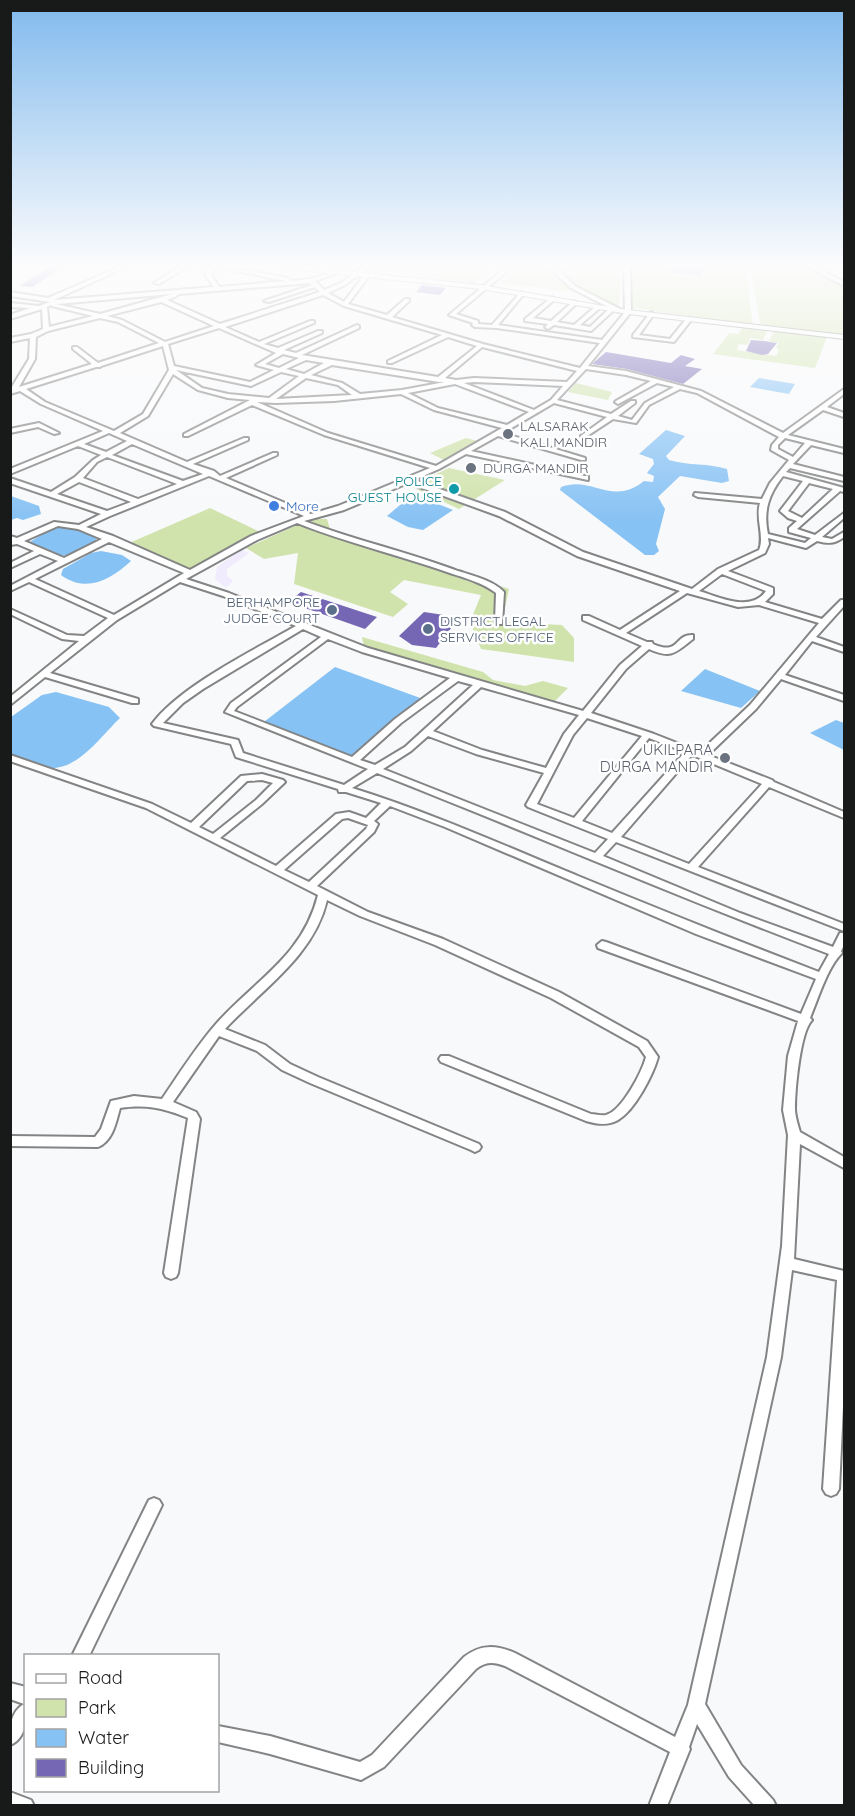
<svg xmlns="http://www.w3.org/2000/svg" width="855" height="1816" viewBox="0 0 855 1816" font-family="Quicksand,sans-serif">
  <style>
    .commercial { fill: #f0ecfe }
    .green { fill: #d0e3ac }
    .water { fill: #87c2f4 }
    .building { fill: #7567b4 }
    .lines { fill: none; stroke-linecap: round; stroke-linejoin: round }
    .minor-casing { stroke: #838485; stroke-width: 4 }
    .tertiary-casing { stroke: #838485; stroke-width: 2 }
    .minor { fill: #fff; fill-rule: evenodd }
    .tertiary { fill: #fff; fill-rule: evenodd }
    .worship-dot { fill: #6b7280; stroke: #fff; stroke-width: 2 }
    .culture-dot { fill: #0f9aa8; stroke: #fff; stroke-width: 2 }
    .shop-dot { fill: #3f7fe0; stroke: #fff; stroke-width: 2 }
    .service-dot { fill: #5c6f8a; stroke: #fff; stroke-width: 2 }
    .labels { text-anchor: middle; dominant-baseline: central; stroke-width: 5; stroke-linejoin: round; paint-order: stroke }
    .far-worship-label { font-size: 14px; fill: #5b616d; stroke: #fff; text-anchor: start }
    .far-culture-label { font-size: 14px; fill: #0d838f; stroke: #fff; text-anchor: end }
    .far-shop-label { font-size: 14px; fill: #366cbe; stroke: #fff; text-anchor: start }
    .far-service-label { font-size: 14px; fill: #4e5e75; stroke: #fff; text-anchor: end }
    .worship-label { font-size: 15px; fill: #5b616d; stroke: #fff; text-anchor: end }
  </style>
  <rect width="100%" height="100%" fill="#f8f9fa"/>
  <!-- commercial -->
  <path class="commercial" d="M 242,550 L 249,553 L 227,569 L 227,576 L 233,581 L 226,588 L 215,579 L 217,567 Z"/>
  <!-- green -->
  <g class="green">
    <path d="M 373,267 L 492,267 L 474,283 L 368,270 Z"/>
    <path d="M 516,267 L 553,267 L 573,289 L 566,291 L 499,283 Z"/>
    <path d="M 557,267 L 621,267 L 619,307 L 574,287 Z"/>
    <path d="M 627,267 L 745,267 L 753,325 L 626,307 Z"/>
    <path d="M 750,267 L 811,267 L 844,285 L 844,337 L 761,327 Z"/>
    <path d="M 743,327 L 768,329 L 763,340 L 750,338 L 748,345 L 739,344 L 737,350 L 776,356 L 779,350 L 776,347 L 779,343 L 769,341 L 775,330 L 827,337 L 815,368 L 713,354 L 729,333 L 738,334 Z"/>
    <path d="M 576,383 L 612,392 L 608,400 L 568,392 Z"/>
    <path d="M 466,438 L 478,441 L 446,461 L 430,453 Z"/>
    <path d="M 449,468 L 505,480 L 459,509 L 410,486 Z"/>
    <path d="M 210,508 L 260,532 L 210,562 L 189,570 L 127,544 Z"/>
    <path d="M 310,519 L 327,519 L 330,529 L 509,589 L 502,622 L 562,625 L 574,638 L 574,662 L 481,649 L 470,622 L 481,595 L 404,580 L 390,592 L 408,604 L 393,617 L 294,584 L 298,553 L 264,559 L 246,548 Z"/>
    <path d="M 362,637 L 483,672 L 493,680 L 525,686 L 543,681 L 568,688 L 552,704 L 432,670 L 364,646 Z"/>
  </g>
  <!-- water -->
  <g class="water">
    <path d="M 759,378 L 795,384 L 789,394 L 750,387 Z"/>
    <path d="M 666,430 L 685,436 L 666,456 L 669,460 C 688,466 709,463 727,469 L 729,481 L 722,483 L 680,476 L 658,497 L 665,509 L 656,544 L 659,551 L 654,555 L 645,555 L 560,490 L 561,487 C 592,475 612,507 644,481 L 653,482 L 654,476 L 647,473 L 654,464 L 653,459 L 639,454 Z"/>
    <path d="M 11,496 L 39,506 L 41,514 L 23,520 L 17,518 L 11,520 Z"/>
    <path d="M 421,497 L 453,510 L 423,530 L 408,527 L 387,516 L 400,505 Z"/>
    <path d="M 69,524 L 97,534 L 95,543 C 61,560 62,560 28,543 L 48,531 Z"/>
    <path d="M 101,551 L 122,555 L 131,561 C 111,579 87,594 61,575 L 63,569 L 91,553 Z"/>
    <path d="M 335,667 L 423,699 L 356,760 L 260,725 Z"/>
    <path d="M 705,669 L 760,691 L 741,708 L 681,691 Z"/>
    <path d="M 56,692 L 109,707 L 120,718 C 100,737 77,772 46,768 C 34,766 22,760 11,757 L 11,717 L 42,695 Z"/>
    <path d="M 836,720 L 844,723 L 844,750 L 810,733 Z"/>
  </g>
  <!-- building -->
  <g class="building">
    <path d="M 49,267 L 61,268 L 32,287 L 20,286 Z"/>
    <path d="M 670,267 L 707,267 L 700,276 L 670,272 Z"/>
    <path d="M 422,285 L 446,288 L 440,295 L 416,292 Z"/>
    <path d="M 751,340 L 764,341 L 777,343 L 768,354 L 762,355 L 746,351 Z"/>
    <path d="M 606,352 L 671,363 L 681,355 L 695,359 L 685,366 L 702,369 L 683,384 L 627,369 L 592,364 Z"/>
    <path d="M 301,592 L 377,617 L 365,629 L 288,602 Z"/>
    <path d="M 424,612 L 444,615 L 455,623 L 436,648 L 412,645 L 399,636 Z"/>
  </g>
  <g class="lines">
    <defs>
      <g id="minor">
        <path d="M 119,267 L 126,267 L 54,300 L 214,287 L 205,274 L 209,267 L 215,267 L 211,274 L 219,287 L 286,281 L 217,267 L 228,267 L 288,278 L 290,281 L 310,279 L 334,272 L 334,274 L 315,281 L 324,290 L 341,283 L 363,267 L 369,267 L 345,285 L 328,293 L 344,302 L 364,275 L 368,275 L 369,276 L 348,304 L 387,315 L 405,299 L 409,299 L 409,301 L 392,317 L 483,344 L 580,368 L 600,343 L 497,328 L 475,327 L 472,325 L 473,323 L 449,315 L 506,267 L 512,267 L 456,314 L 478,321 L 478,324 L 492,325 L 521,292 L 523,293 L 523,295 L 498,325 L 602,340 L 625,312 L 624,267 L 630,267 L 631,312 L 588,366 L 626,371 L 701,391 L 783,433 L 844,389 L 844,394 L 827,407 L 844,413 L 844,417 L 823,410 L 788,435 L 844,449 L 844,453 L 811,445 L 793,464 L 844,477 L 844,481 L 790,468 L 786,472 L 844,488 L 844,492 L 840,491 L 797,529 L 815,535 L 844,513 L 844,518 L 822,537 L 832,539 L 844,532 L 844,537 C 834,544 829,544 817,541 L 806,548 L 768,538 L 769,544 L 765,553 L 728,571 L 773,588 L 773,594 L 765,602 L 822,619 L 841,600 L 844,600 L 844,606 L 816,637 L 844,647 L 844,652 L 812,641 L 785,675 L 844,695 L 844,701 L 781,679 L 756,709 L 708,755 L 772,780 L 774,782 L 844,812 L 844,818 L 769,787 L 698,867 L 844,924 L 844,931 L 616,842 L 603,856 L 740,913 L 833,947 L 840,933 L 844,933 L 844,945 L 841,951 L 842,953 C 828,966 818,999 810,1018 L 812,1020 C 800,1032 795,1090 795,1109 C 795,1116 798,1125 800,1132 L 844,1157 L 844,1168 L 800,1144 L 794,1259 L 844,1271 L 844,1386 L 839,1489 L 836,1494 L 831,1496 L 826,1494 L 823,1489 L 837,1280 L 792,1270 L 781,1357 L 705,1704 L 741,1765 L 773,1800 L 776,1806 L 755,1806 L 729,1777 L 697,1724 L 689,1747 L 690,1749 L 667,1806 L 649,1806 L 670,1752 L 505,1666 C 494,1662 486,1661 476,1669 L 384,1767 L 361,1780 L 270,1754 L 218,1742 L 218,1726 L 270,1736 L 360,1762 L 372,1755 L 464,1657 C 481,1644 496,1645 515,1653 L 675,1737 L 688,1705 L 767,1357 L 782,1246 L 788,1135 L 783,1110 L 788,1056 L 798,1021 L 598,948 L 597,945 L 602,941 L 606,942 L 801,1014 L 816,979 L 696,934 L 445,827 L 390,806 L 374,821 L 378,824 L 374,832 L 317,886 L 368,912 L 443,939 L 559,992 L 647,1041 L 658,1057 C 653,1075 635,1110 618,1120 C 608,1126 596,1124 586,1121 L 441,1062 L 439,1059 L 441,1056 L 449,1056 L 591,1114 C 596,1114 601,1116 606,1115 C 622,1111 642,1072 646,1057 L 639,1047 L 551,998 L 435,945 L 360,916 L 327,900 C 314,956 262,989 225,1029 L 265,1045 L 290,1064 L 318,1077 L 479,1144 L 481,1147 L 479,1150 L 475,1152 L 471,1150 L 310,1083 L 282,1070 L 257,1051 L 219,1036 L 173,1102 L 196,1112 L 200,1119 L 178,1273 L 176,1277 L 171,1279 L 166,1277 L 164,1273 L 188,1118 C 164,1108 146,1104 120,1108 C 116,1122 113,1141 98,1147 L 10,1146 L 10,1136 L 95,1137 L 101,1129 L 111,1101 L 134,1096 L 162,1099 C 179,1074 196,1047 216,1024 C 255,980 303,956 318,895 L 146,808 L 10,761 L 10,755 L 152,804 L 191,823 L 241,776 L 262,774 L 283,780 L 285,782 L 283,784 L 262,804 L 220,838 L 276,866 L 336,814 L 349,812 L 366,818 L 381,803 L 346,792 L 339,792 L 338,789 L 236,757 L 231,744 L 154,726 L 152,724 C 180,686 254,650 296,626 L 223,596 L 180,582 L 117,620 L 50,673 L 138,699 L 138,703 L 132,703 L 45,677 L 10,705 L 10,697 L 79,641 L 62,639 L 10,614 L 10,609 L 67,635 L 84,636 L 108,618 L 29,582 L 10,591 L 10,586 L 58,561 L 40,554 L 10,568 L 10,563 L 34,551 L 17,544 L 10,545 L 10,536 L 17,538 L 54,522 L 79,525 L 101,514 L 10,483 L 10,478 L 51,492 L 75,477 L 93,460 L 101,455 L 78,446 L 10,474 L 10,469 L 103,431 L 41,404 L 20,391 L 10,394 L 10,390 L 29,359 L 30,338 L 10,342 L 10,338 L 31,334 L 43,329 L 42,309 L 10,319 L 10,315 L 30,308 L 10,307 L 10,303 L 39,306 L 50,302 L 10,296 L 10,292 L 48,298 ZM 310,283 L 312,285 L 264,301 L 269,302 L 315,287 L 320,292 L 220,324 L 167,300 L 175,297 L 179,294 ZM 172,294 L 100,314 L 56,304 L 57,304 ZM 323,295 L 344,306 L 442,335 L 388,361 L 388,363 L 392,363 L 448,337 L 477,346 L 438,377 L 302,355 L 359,328 L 359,326 L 357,325 L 296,353 L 284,350 L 322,333 L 322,331 L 318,331 L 278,348 L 264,344 L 314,323 L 314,321 L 310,321 L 259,342 L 225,327 ZM 161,302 L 214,326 L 165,342 L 122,320 L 107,316 ZM 51,305 L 52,306 L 93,316 L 49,327 L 47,307 ZM 100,318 L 118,322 L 159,343 L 98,363 L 77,347 L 73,347 L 73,349 L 92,364 L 19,387 L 35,359 L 36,337 L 48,331 ZM 219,328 L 276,353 L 256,365 L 274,370 L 250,382 L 174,366 L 168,344 ZM 163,346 L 169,370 L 143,414 L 114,431 L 45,402 L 26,389 L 96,367 L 100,367 L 101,366 ZM 482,347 L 577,371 L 567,382 L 474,378 L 456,380 L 445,378 ZM 283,354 L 299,358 L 279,368 L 265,364 ZM 306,360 L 324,363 L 304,374 L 286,369 ZM 332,365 L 439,382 L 445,382 L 402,390 L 360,394 L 342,383 L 311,375 ZM 586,369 L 626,375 L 651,381 L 616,401 L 615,402 L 618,404 L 657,383 L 674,387 L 645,403 L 632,420 L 618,416 L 635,403 L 635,401 L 631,401 L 611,414 L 557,400 ZM 176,370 L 251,386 L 281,372 L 299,376 L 269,398 L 228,394 L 202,388 ZM 173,374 L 198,390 L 228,398 L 250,400 L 184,434 L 184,436 L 188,436 L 252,405 L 324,435 L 430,468 L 338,506 L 311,514 L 226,478 L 277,455 L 277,453 L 273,453 L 220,476 L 214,471 L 193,464 L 248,440 L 248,438 L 244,438 L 187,462 L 120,433 L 148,416 ZM 306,378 L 338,385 L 352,395 L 276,399 ZM 474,382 L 563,386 L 551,400 L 534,410 L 464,383 ZM 455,384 L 529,412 L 507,425 L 438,408 L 408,393 ZM 680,389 L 697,393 L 779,437 L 772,445 L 771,450 L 789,460 L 770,483 L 762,499 L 695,493 L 694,495 L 698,497 L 760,503 C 755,519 765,536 759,550 L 718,569 L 692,589 L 583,552 L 505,512 L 414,480 L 439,469 L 466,454 L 588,480 L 588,476 L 585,476 L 471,451 L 498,436 L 581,460 L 585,460 L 585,458 L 503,433 L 554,403 L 607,417 L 582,435 L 581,436 L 584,438 L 613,419 L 636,423 L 649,405 ZM 401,394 L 434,410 L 502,428 L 436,466 L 328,433 L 257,402 L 276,403 L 334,401 ZM 109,433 L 127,441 L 106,452 L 84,444 ZM 785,438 L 805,443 L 793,457 L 778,449 L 778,445 ZM 132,444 L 203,474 L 183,481 L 112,455 ZM 107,457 L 177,484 L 138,499 L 83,478 L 97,462 ZM 209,476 L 304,516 L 251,536 L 190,570 L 113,536 L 86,527 L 110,516 ZM 783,476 L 803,481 L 780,511 L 788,518 L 797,521 L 789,528 L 789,532 L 811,538 L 805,543 L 768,534 C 763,510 769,494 783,476 ZM 79,482 L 131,502 L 107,511 L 57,494 ZM 408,483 L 499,516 L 577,556 L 680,591 L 620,630 L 589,616 L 583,616 L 583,620 L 642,646 L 620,665 L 583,711 L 368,648 L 229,593 L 186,579 L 257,540 L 297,523 C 347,543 399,555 450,573 C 465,578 483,583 496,593 L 495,622 L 496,624 L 502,624 L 504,592 C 492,580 474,576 458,571 C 407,552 355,540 304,521 L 344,510 ZM 809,483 L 833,489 L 802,518 L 788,511 ZM 58,526 L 78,529 L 102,539 L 64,558 L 24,541 ZM 109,542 L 184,573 L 114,615 L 35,579 ZM 722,574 L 766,591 C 751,613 719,597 699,591 ZM 687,593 L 738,607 L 759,605 L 819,623 L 750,705 L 700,752 L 654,734 L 591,713 L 626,669 L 649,649 C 671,659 675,653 693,639 L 693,635 C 674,634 680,656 653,644 L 652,642 L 647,642 L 626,633 ZM 303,629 L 321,637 L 231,703 L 225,712 L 368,769 L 344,785 L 243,753 L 238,740 L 163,723 L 183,703 L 203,689 ZM 328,639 L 362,652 L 450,678 L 395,719 L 352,757 L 234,711 L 237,707 ZM 458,681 L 473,685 L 405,747 L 375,765 L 360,760 L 401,723 ZM 481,687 L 579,715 L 564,734 L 546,768 L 482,750 L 433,731 ZM 587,718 L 642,736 L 574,818 L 537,804 L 573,735 ZM 428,736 L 476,754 L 544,773 L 526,805 L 528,807 L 608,839 L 595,853 L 383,769 L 411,751 ZM 649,738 L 685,752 L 612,833 L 582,821 ZM 692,755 L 762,784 L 689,864 L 621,837 ZM 377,773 C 528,832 677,897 829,954 L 819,972 C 738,941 658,909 578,876 C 503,845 429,812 352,788 ZM 262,780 L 273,783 L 256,800 L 213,834 L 199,827 L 247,781 ZM 348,818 L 368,825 L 366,829 L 309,882 L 284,870 L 342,819 Z"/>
        <path d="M 180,267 L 187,267 L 159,284 L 154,283 Z"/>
        <path d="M 549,267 L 555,267 L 575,286 L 622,310 L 619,312 L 614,310 L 591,331 L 554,325 L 548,329 L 545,327 L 548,324 L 525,321 L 525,319 L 552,297 L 554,298 L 554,300 L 533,318 L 551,321 L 574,301 L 576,302 L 576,304 L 557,322 L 574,325 L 596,306 L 600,306 L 600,308 L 580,325 L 590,327 L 610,308 L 571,288 Z"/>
        <path d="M 809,267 L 816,267 L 844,282 L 844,286 Z"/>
        <path d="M 651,312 L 654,314 L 639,335 L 670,339 L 687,318 L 692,319 L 674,342 L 633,337 L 633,335 Z"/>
        <path d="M 39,423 L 59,433 L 54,434 L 38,427 L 10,433 L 10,429 Z"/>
        <path d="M 154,1498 L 159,1500 L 162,1505 L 89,1656 L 72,1656 L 149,1500 Z"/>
        <path d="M 10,1683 L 26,1687 C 26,1706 31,1737 10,1745 C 10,1730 9,1713 24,1704 L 10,1699 Z"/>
        <path d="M 10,1792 L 31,1800 L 34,1806 L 10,1806 Z"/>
      </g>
      <path id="tertiary" d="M 284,267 L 308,267 L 481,285 L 628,310 L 844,335 L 844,339 L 628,314 L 481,289 L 288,269 Z"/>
    </defs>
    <!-- minor casing -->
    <use href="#minor" class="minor-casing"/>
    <!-- tertiary casing -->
    <use href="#tertiary" class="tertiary-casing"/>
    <!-- minor -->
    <use href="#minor" class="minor"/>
    <!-- tertiary -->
    <use href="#tertiary" class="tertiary"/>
  </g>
  <!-- sky -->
  <linearGradient id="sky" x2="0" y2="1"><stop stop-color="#81baed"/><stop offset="0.51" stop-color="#fcfcfd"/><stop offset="1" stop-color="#fcfcfd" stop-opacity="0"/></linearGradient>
  <rect width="855" height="521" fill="url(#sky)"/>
  <!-- markers -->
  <g class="worship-dot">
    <circle cx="508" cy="434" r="6"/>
    <circle cx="471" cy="468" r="6"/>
    <circle cx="725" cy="758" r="6"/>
  </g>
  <circle class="culture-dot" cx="454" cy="489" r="6"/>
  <circle class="shop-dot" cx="274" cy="506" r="6"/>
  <g class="service-dot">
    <circle cx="332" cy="610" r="6"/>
    <circle cx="428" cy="629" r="6"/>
  </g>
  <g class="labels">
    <!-- far-worship labels -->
    <g class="far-worship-label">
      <text x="520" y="426">LALSARAK<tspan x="520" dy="16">KALI MANDIR</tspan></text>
      <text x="483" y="468">DURGA MANDIR</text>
    </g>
    <!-- far-culture labels -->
    <g class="far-culture-label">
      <text x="442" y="481">POLICE<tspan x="442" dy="16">GUEST HOUSE</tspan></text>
    </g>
    <!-- far-shop labels -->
    <g class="far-shop-label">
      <text x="286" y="506">More</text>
    </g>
    <!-- far-service labels -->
    <g class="far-service-label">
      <text x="320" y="602">BERHAMPORE<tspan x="320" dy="16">JUDGE COURT</tspan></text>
      <text x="440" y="621" text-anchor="start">DISTRICT LEGAL<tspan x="440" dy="16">SERVICES OFFICE</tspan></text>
    </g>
    <!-- worship labels -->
    <g class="worship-label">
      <text x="713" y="749">UKILPARA<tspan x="713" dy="17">DURGA MANDIR</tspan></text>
    </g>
  </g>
  <!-- border -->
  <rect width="855" height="1816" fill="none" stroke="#181919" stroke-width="24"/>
  <!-- legend -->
  <rect x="24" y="1654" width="195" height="138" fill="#ffffff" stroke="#a3a3a3" stroke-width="1.5"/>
  <rect x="36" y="1674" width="30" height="9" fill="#ffffff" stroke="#a3a3a3" stroke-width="1.5"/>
  <text x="78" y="1684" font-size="18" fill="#181919">Road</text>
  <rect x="36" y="1699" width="30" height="18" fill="#d0e3ac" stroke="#a3a3a3" stroke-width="1.5"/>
  <text x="78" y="1714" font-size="18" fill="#181919">Park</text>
  <rect x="36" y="1729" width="30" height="18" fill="#87c2f4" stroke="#a3a3a3" stroke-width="1.5"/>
  <text x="78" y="1744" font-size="18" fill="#181919">Water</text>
  <rect x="36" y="1759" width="30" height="18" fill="#7567b4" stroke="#a3a3a3" stroke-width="1.5"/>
  <text x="78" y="1774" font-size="18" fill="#181919">Building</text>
</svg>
